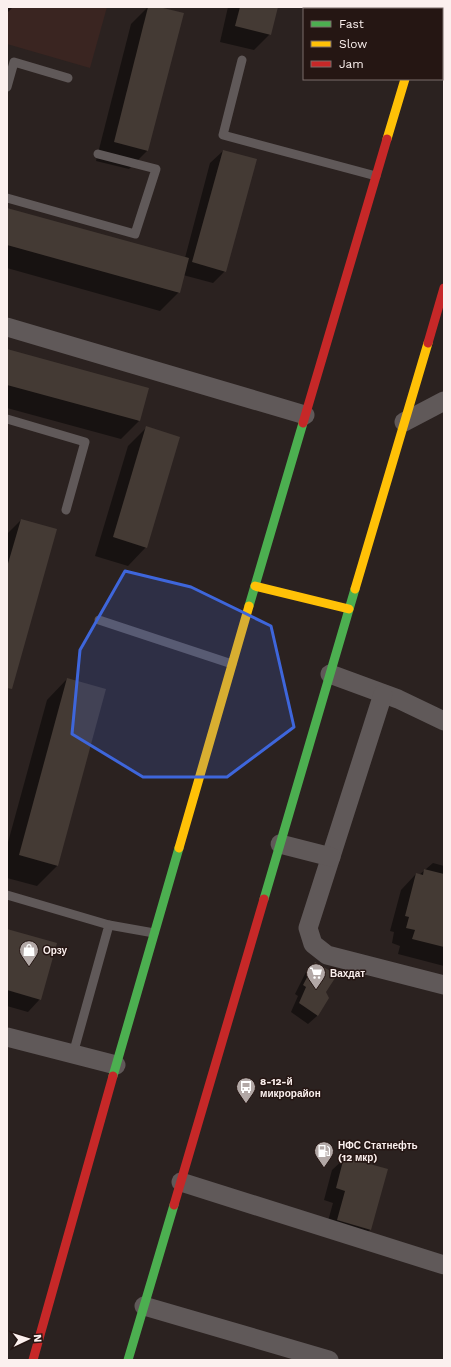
<svg xmlns="http://www.w3.org/2000/svg" width="451" height="1367" viewBox="0 0 451 1367" font-family="'Work Sans',sans-serif">
  <style>
    .built { fill: #3a2521 }
    .shadow { fill: #0007 }
    .building { fill: #443a34 }
    .lines { fill: none; stroke-linecap: round; stroke-linejoin: round }
    .lane { stroke: #605959; stroke-width: 9 }
    .street { stroke: #605959; stroke-width: 19 }
    .fast { stroke: #4caf50; stroke-width: 9 }
    .slow { stroke: #ffc107; stroke-width: 9 }
    .jam { stroke: #c62828; stroke-width: 9 }
    .marked { fill: #3e66db; fill-opacity: 0.2; stroke: #3e66db; stroke-width: 3; stroke-linejoin: round }
    .labels { text-anchor: middle; dominant-baseline: central; stroke-width: 3; stroke-linejoin: round; paint-order: stroke }
    .poi-label { font-size: 10px; font-weight: bold; fill: #fbf0ee; stroke: #251613; text-anchor: start }
  </style>
  <rect width="100%" height="100%" fill="#2b2220"/>
  <!-- built -->
  <path class="built" d="M 7,7 L 107,7 L 90,68 L 7,44 Z"/>
  <!-- shadow -->
  <g class="shadow">
    <path d="M 7,7 L 13,7 L 7,13 Z"/>
    <path d="M 148,7 L 155,7 L 147,151 L 129,169 L 96,161 L 131,24 Z"/>
    <path d="M 228,7 L 277,7 L 270,34 L 254,50 L 220,42 Z"/>
    <path d="M 223,151 L 225,271 L 213,283 L 183,275 L 179,292 L 160,311 L 7,268 L 7,209 L 185,258 L 210,163 Z"/>
    <path d="M 7,350 L 139,421 L 121,439 L 7,408 Z"/>
    <path d="M 147,427 L 146,547 L 128,566 L 95,556 L 128,446 Z"/>
    <path d="M 21,520 L 7,676 L 7,534 Z"/>
    <path d="M 67,679 L 57,866 L 37,886 L 7,878 L 7,846 L 47,700 Z"/>
    <path d="M 433,863 L 444,866 L 444,966 L 398,954 L 400,946 L 392,943 L 394,932 L 390,931 L 401,890 L 416,874 L 419,875 Z"/>
    <path d="M 7,930 L 40,999 L 28,1012 L 7,1006 Z"/>
    <path d="M 315,963 L 328,998 L 317,1016 L 308,1024 L 291,1012 L 298,996 L 295,994 L 306,972 Z"/>
    <path d="M 345,1158 L 387,1170 L 370,1230 L 358,1242 L 325,1232 L 333,1203 L 324,1200 L 332,1170 Z"/>
  </g>
  <!-- building -->
  <g class="building">
    <path d="M 148,7 L 159,7 L 184,13 L 148,151 L 114,142 Z"/>
    <path d="M 240,7 L 278,7 L 271,35 L 235,26 Z"/>
    <path d="M 223,150 L 257,159 L 226,272 L 192,262 Z"/>
    <path d="M 7,208 L 189,258 L 180,293 L 7,245 Z"/>
    <path d="M 7,349 L 149,388 L 140,421 L 7,385 Z"/>
    <path d="M 146,426 L 180,437 L 147,548 L 113,537 Z"/>
    <path d="M 21,519 L 57,529 L 12,689 L 7,688 L 7,567 Z"/>
    <path d="M 67,678 L 106,689 L 58,866 L 19,855 Z"/>
    <path d="M 424,869 L 444,874 L 444,947 L 412,939 L 415,930 L 406,928 L 409,917 L 405,916 L 416,873 L 423,875 Z"/>
    <path d="M 7,929 L 57,943 L 41,1000 L 7,990 Z"/>
    <path d="M 315,962 L 337,975 L 326,992 L 329,998 L 318,1016 L 299,1003 L 306,987 L 303,985 Z"/>
    <path d="M 344,1157 L 388,1169 L 371,1230 L 337,1220 L 345,1191 L 336,1188 Z"/>
  </g>
  <g class="lines">
    <!-- lane -->
    <g class="lane">
      <path d="M 324,9 L 325,7"/>
      <path d="M 242,60 L 223,135 L 376,176"/>
      <path d="M 7,87 L 14,62 L 68,78"/>
      <path d="M 7,198 L 135,234 L 156,169 L 98,154"/>
      <path d="M 7,419 L 85,442 L 66,510"/>
      <path d="M 99,620 L 232,664"/>
      <path d="M 7,895 L 109,925 L 73,1054"/>
      <path d="M 109,925 L 154,933"/>
    </g>
    <!-- street -->
    <g class="street">
      <path d="M 7,327 L 305,415"/>
      <path d="M 404,422 L 444,401"/>
      <path d="M 330,674 L 398,699 L 444,721"/>
      <path d="M 383,694 L 308,928 L 313,944 L 327,955 L 444,985"/>
      <path d="M 280,844 L 331,857"/>
      <path d="M 7,1037 L 116,1065"/>
      <path d="M 181,1182 L 444,1265"/>
      <path d="M 144,1306 L 329,1360"/>
    </g>
    <!-- fast -->
    <g class="fast">
      <path d="M 249,606 L 303,423"/>
      <path d="M 264,899 L 355,589"/>
      <path d="M 113,1076 L 179,848"/>
      <path d="M 128,1360 L 174,1205"/>
    </g>
    <!-- slow -->
    <g class="slow">
      <path d="M 426,7 L 426,9"/>
      <path d="M 387,139 L 405,79"/>
      <path d="M 255,586 L 349,609"/>
      <path d="M 355,589 L 428,343"/>
      <path d="M 179,848 L 249,606"/>
    </g>
    <!-- jam -->
    <g class="jam">
      <path d="M 428,343 L 444,288"/>
      <path d="M 303,423 L 387,139"/>
      <path d="M 174,1205 L 264,899"/>
      <path d="M 33,1360 L 113,1076"/>
    </g>
  </g>
  <!-- marked area -->
  <path class="marked" d="M 125,571 L 191,587 L 271,626 L 294,727 L 227,777 L 143,777 L 72,734 L 80,650 Z"/>
  <!-- icons -->
  <defs>
    <symbol id="shop-pin" viewBox="-11 -11 22 30"><path d="M0 17L-7.5 6A9.5 9.5 0 1 1 7.5 6Z" fill="#b2a8a6" stroke="#251613"/><path d="M-5-2.5h2.3a2.7 3.5 0 0 1 5.4 0H5L5.5 6h-11ZM-1.5-2.5h3a1.5 2.3 0 0 0-3 0Z" fill="#fff"/></symbol>
    <symbol id="supermarket-pin" viewBox="-11 -11 22 30"><path d="M0 17L-7.5 6A9.5 9.5 0 1 1 7.5 6Z" fill="#b2a8a6" stroke="#251613"/><path d="M-6-5.5h2.5l.6 2H6L4.5 2H-2.5L-4.4-4H-6ZM-1.5 3.2a1.3 1.3 0 1 0 .1 0ZM3 3.2a1.3 1.3 0 1 0 .1 0Z" fill="#fff"/></symbol>
    <symbol id="bus-pin" viewBox="-11 -11 22 30"><path d="M0 17L-7.5 6A9.5 9.5 0 1 1 7.5 6Z" fill="#b2a8a6" stroke="#251613"/><path d="M-5-6H5V4H4V6H2V4H-2V6H-4V4H-5ZM-3.5-4V0h7V-4ZM-3.5 1.2v1.5H-2V1.2ZM2 1.2v1.5H3.5V1.2Z" fill="#fff"/></symbol>
    <symbol id="fuel-pin" viewBox="-11 -11 22 30"><path d="M0 17L-7.5 6A9.5 9.5 0 1 1 7.5 6Z" fill="#b2a8a6" stroke="#251613"/><path d="M-5.5-6h7V0h2V4h1.3V-2.5L3-4.5l.8-.8L6-3V5H2.5V1h-1V6h-7ZM-4.2-4.7v3.2H.2V-4.7Z" fill="#fff"/></symbol>
  </defs>
  <g fill-rule="evenodd">
    <use href="#shop-pin" x="18" y="939" width="22" height="30"/>
    <use href="#supermarket-pin" x="305" y="962" width="22" height="30"/>
    <use href="#bus-pin" x="235" y="1076" width="22" height="30"/>
    <use href="#fuel-pin" x="313" y="1140" width="22" height="30"/>
  </g>
  <g class="labels">
    <!-- poi labels -->
    <g class="poi-label">
      <text x="43" y="950">Орзу</text>
      <text x="330" y="973">Вахдат</text>
      <text x="260" y="1081">8-12-й<tspan x="260" dy="12">микрорайон</tspan></text>
      <text x="338" y="1145">НФС Статнефть<tspan x="338" dy="12">(12 мкр)</tspan></text>
    </g>
  </g>
  <!-- border -->
  <rect width="451" height="1367" fill="none" stroke="#fbf0ee" stroke-width="16"/>
  <!-- legend -->
  <rect x="303" y="8" width="140" height="72" fill="#251613" stroke="#7b6d6b"/>
  <rect x="311" y="21" width="20" height="6" fill="#4caf50" stroke="#7b6d6b"/>
  <text x="339" y="28" font-size="12" fill="#fbf0ee">Fast</text>
  <rect x="311" y="41" width="20" height="6" fill="#ffc107" stroke="#7b6d6b"/>
  <text x="339" y="48" font-size="12" fill="#fbf0ee">Slow</text>
  <rect x="311" y="61" width="20" height="6" fill="#c62828" stroke="#7b6d6b"/>
  <text x="339" y="68" font-size="12" fill="#fbf0ee">Jam</text>
  <!-- north arrow -->
  <g transform="translate(28 1339) rotate(86)" stroke="#251613" stroke-width="3" paint-order="stroke">
  <path d="M0-3L7 15L0 10L-7 15Z" fill="#fbf0ee"/>
  <text y="-6" font-size="11" font-weight="bold" text-anchor="middle" fill="#fbf0ee">N</text>
  </g>
</svg>
